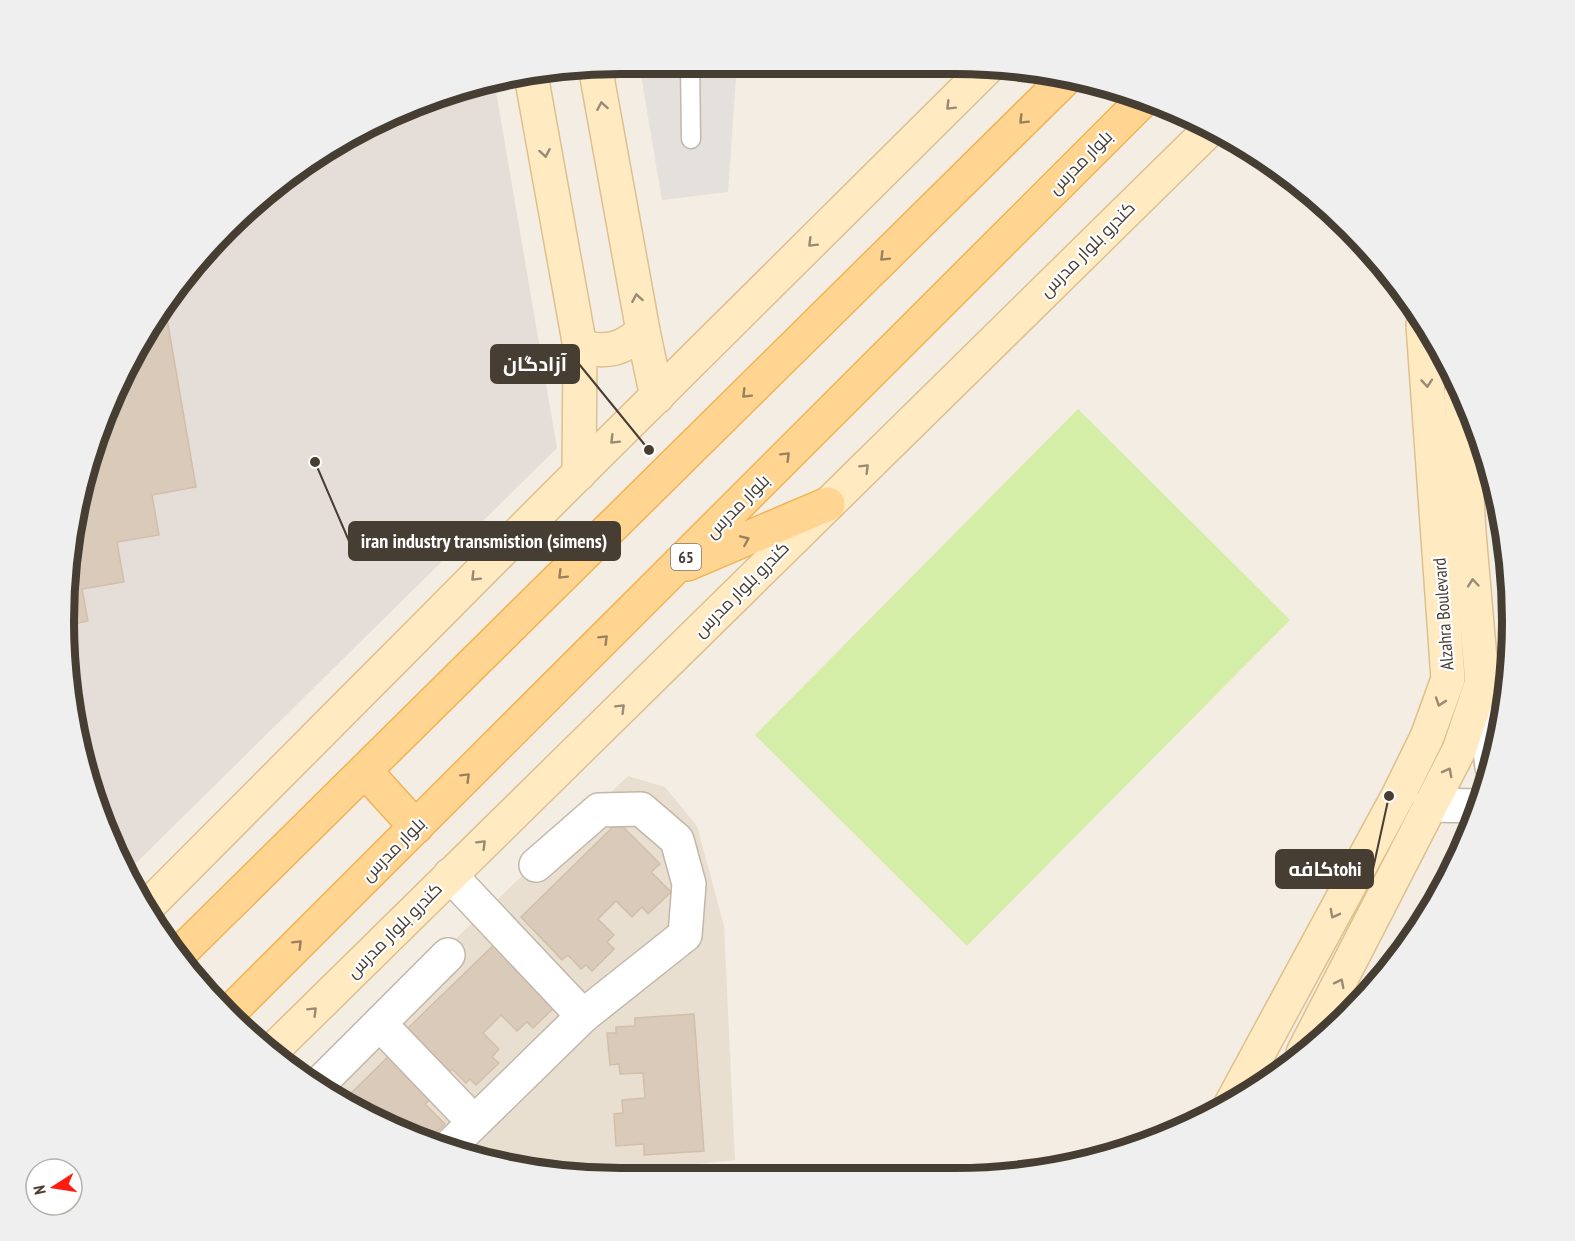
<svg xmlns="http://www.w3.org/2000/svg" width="1575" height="1241" viewBox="0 0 1575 1241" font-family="'PT Sans Narrow',Cairo,sans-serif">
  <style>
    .residential { fill: #e8dfd1 }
    .industrial { fill: #e5ded8 }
    .green { fill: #d4eda7 }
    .parking { fill: #e4e0dc }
    .building { fill: #dacaba; stroke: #d2bfaa; stroke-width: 1.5 }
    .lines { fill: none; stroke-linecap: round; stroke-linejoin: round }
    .lane-casing { stroke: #c3b7a8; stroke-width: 21 }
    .street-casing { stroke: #c3b7a8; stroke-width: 36 }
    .secondary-casing { stroke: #dcc18f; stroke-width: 36 }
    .primary-casing { stroke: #f1b354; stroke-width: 36 }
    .lane { stroke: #fff; stroke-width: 18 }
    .street { stroke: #fff; stroke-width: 33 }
    .secondary { stroke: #ffeac2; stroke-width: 33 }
    .primary { stroke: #ffd591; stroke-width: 33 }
    .oneway { stroke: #998b73 }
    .oneway2 { stroke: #99815d }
    .labels { text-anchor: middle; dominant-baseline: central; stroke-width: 4.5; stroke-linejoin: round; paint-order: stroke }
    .shield { fill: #fff; stroke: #7e7770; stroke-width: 1.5 }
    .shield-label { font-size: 16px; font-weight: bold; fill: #463d33 }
    .street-label { font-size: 18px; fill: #463d33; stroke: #fff }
    .rim { fill: none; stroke: #463d33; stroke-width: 8 }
    .leader { fill: none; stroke: #463d33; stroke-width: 2 }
    .callout-dot { fill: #463d33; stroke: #fff; stroke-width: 2 }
    .callout { fill: #463d33; stroke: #463d33; stroke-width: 2 }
    .callout-label { font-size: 20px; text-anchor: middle; font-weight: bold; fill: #fff }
  </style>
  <rect width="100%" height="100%" fill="#f4ede3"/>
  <!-- residential -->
  <path class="residential" d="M 628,776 L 665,787 L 697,826 L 724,926 L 735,1160 L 594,1175 L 512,1167 L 407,1136 L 306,1080 Z"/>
  <!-- industrial -->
  <path class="industrial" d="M 494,80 L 557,448 L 127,872 L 82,765 L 63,621 L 82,477 L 138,342 L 226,227 L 341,138 L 476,82 Z"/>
  <!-- green -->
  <path class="green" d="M 1078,409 L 1290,620 L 967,946 L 755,735 Z"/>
  <!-- parking -->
  <path class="parking" d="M 639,63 L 737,63 L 728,192 L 662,200 Z"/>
  <!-- building -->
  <g class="building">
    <path d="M 165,307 L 196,487 L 152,495 L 159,535 L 117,542 L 124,582 L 82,589 L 88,621 L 64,626 L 82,477 L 138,342 Z"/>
    <path d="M 618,822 L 660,864 L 651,872 L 671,892 L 648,914 L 642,907 L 632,917 L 616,901 L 598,919 L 614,935 L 607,942 L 614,949 L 592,971 L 586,965 L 581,969 L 568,955 L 562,960 L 521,917 Z"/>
    <path d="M 503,936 L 556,1006 L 533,1028 L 527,1022 L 517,1031 L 501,1015 L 483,1033 L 499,1049 L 492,1057 L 499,1063 L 476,1085 L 470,1079 L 466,1083 L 452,1069 L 447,1074 L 405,1031 Z"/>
    <path d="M 694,1014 L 704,1151 L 644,1155 L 644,1144 L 616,1146 L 614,1114 L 623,1113 L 622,1100 L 645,1098 L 643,1073 L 620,1074 L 619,1064 L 610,1065 L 607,1033 L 616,1033 L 616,1027 L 635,1026 L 635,1018 Z"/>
    <path d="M 392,1053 L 433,1097 L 425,1104 L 445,1124 L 427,1141 L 407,1136 L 343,1101 Z"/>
  </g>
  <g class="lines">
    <defs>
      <path id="lane" d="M 690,63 L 691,139"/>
      <g id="street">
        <path d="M 1482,682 L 1492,767"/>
        <path d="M 1430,805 L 1477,806"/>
        <path d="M 450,875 L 583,1016"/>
        <path d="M 380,1024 L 474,1122"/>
        <path d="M 316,1087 L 448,955"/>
        <path d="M 448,1148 L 583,1016 L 685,935 L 689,884 L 677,840 L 641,809 L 599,810 L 536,865"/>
      </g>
      <g id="secondary">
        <path d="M 595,66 L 643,331 L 657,397"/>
        <path d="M 531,75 L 580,347 L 579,474"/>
        <path d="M 580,347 C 608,353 622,350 643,331"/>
        <path d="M 145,909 L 556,496 L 991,64"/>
        <path d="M 271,1052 L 1211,128"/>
        <path d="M 1303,1053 L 1459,750 L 1482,682 L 1469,533 L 1461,394"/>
        <path d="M 1231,1104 L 1399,794 L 1427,737 L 1448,679 L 1423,325"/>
      </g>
      <g id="primary">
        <path d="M 687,564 L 828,504"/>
        <path d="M 365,771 L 416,827"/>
        <path d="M 179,954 L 1065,79"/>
        <path d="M 227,1015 L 1145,98"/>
      </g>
    </defs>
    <!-- lane casing -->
    <use href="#lane" class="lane-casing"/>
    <!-- street casing -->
    <use href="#street" class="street-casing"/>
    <!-- secondary casing -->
    <use href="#secondary" class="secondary-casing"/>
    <!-- primary casing -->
    <use href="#primary" class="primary-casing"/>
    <!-- lane -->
    <use href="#lane" class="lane"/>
    <!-- street -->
    <use href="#street" class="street"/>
    <!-- secondary -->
    <use href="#secondary" class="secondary"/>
    <!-- primary -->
    <use href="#primary" class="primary"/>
  </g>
  <!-- one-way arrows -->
  <defs><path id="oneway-chevron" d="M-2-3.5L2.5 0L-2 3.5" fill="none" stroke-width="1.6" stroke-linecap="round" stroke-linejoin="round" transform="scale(1.5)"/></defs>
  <g class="oneway">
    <use href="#oneway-chevron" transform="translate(602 106) rotate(-100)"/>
    <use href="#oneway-chevron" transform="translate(950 106) rotate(135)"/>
    <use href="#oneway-chevron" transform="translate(545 153) rotate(80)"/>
    <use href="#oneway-chevron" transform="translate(812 243) rotate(135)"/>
    <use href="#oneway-chevron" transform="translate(637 298) rotate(-100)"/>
    <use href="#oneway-chevron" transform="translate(1427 383) rotate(86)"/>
    <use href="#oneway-chevron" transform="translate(614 440) rotate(135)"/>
    <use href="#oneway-chevron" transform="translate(865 468) rotate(-45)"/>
    <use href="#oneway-chevron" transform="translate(475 577) rotate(135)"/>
    <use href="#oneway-chevron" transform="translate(1473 583) rotate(-95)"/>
    <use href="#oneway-chevron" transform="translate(1440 702) rotate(109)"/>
    <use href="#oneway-chevron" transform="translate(621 708) rotate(-45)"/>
    <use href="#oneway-chevron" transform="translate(1448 772) rotate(-62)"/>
    <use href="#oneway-chevron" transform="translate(482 844) rotate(-45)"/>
    <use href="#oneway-chevron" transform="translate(1334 914) rotate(118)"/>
    <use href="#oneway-chevron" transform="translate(1340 983) rotate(-63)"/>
    <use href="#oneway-chevron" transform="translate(313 1011) rotate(-45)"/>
  </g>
  <g class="oneway2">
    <use href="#oneway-chevron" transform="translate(1023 120) rotate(135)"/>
    <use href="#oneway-chevron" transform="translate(884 257) rotate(135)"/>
    <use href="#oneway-chevron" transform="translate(746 394) rotate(135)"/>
    <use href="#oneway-chevron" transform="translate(786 456) rotate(-45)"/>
    <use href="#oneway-chevron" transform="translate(745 540) rotate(-23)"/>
    <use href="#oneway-chevron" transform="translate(562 575) rotate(135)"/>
    <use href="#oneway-chevron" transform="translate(604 639) rotate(-45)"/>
    <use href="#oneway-chevron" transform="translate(466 777) rotate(-45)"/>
    <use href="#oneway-chevron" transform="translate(298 944) rotate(-45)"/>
  </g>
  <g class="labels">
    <!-- shield labels -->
    <rect class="shield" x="671" y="544" width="30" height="26" rx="4.5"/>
    <g class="shield-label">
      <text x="686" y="557">65</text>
    </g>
    <!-- street labels -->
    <g class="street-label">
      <text transform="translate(1080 162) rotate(-45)">بلوار مدرس</text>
      <text transform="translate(1087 249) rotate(-45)">کندرو بلوار مدرس</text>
      <text transform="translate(737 506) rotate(-45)">بلوار مدرس</text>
      <text transform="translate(741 589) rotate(-45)">کندرو بلوار مدرس</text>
      <text transform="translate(1443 614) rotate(-94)">Alzahra Boulevard</text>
      <text transform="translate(393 849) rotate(-45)">بلوار مدرس</text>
      <text transform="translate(394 930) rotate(-45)">کندرو بلوار مدرس</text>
    </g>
  </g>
  <!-- crop -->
  <path d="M0 0H1575V1241H0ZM621 74H955A547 547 0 0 1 1502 621V621A547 547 0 0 1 955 1168H621A547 547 0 0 1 74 621V621A547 547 0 0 1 621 74Z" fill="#f0efef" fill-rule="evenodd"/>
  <path class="rim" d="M621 74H955A547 547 0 0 1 1502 621V621A547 547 0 0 1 955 1168H621A547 547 0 0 1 74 621V621A547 547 0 0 1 621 74Z"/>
  <!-- callouts -->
  <path class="leader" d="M649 450L579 364M315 462L349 541M1389 796L1373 869"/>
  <g class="callout-dot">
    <circle cx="649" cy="450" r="6"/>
    <circle cx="315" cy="462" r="6"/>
    <circle cx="1389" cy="796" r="6"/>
  </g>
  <g class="callout">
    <rect x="491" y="345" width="88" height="38" rx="6"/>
    <rect x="349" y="522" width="271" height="38" rx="6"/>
    <rect x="1276" y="850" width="97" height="38" rx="6"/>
  </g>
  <g class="callout-label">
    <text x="535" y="371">آزادگان</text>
    <text x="484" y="548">iran industry transmistion (simens)</text>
    <text x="1325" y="876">کافهtohi</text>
  </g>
  <!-- north arrow -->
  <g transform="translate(54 1187) rotate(258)"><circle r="28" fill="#ffffff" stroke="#b5b1ad" stroke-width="1.5"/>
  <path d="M0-4.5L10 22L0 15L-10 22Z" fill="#ff1c0f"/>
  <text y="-9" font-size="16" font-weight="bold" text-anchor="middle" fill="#463d33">N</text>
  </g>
</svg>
